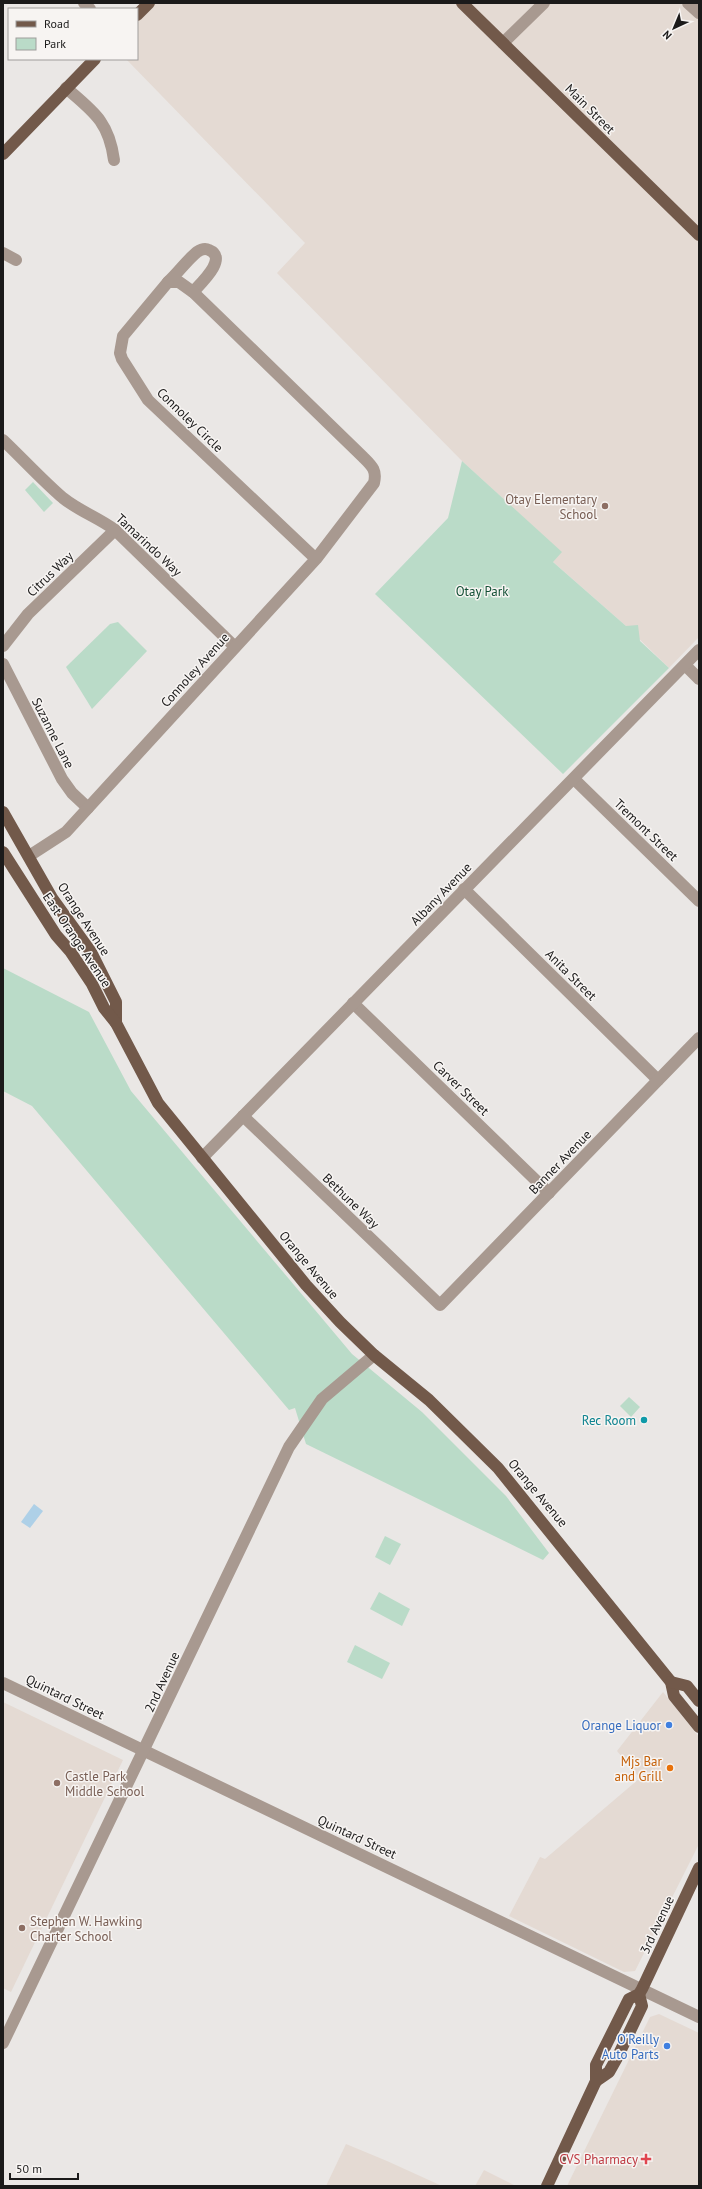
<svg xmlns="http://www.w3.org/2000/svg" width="702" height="2189" viewBox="0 0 702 2189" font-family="'PT Sans',sans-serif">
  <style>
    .built { fill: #e4dad3 }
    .green { fill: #badbc8 }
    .water { fill: #aed0e7 }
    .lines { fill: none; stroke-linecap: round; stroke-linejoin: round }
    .minor { stroke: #a89990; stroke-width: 12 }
    .major { stroke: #72594a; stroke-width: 12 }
    .education-dot { fill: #8d6e63; stroke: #f7f4f2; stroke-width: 1.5 }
    .culture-dot { fill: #0f9aa8; stroke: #f7f4f2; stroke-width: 1.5 }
    .shop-dot { fill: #3f7fe0; stroke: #f7f4f2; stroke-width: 1.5 }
    .food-dot { fill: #e8710a; stroke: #f7f4f2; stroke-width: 1.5 }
    .health-dot { fill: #e0444e; stroke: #f7f4f2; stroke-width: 1.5 }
    .labels { text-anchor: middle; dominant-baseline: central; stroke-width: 3; stroke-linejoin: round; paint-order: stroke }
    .street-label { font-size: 13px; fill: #1b1a1a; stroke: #f7f4f2 }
    .education-label { font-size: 13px; fill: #785e54; stroke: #f7f4f2; text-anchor: start }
    .park-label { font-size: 13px; fill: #104e33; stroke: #f7f4f2 }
    .culture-label { font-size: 13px; fill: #0d838f; stroke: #f7f4f2; text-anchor: end }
    .shop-label { font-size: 13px; fill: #366cbe; stroke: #f7f4f2; text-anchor: end }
    .food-label { font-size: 13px; fill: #c56008; stroke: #f7f4f2; text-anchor: end }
    .health-label { font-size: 13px; fill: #be3a42; stroke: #f7f4f2; text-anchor: end }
  </style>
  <rect width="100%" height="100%" fill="#eae7e5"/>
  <!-- built -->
  <g class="built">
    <path d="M 149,3 L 699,3 L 699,637 L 669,668 L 626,626 L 552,561 L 561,552 L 462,461 L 277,273 L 305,243 L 126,59 L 137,59 L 137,15 Z"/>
    <path d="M 663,1692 L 699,1737 L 699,1844 L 635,1971 L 624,1972 L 509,1916 L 540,1857 L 545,1859 L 640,1778 L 617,1751 Z"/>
    <path d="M 3,1702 L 123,1760 L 11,1992 L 3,1988 Z"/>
    <path d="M 659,2014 L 699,2033 L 699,2186 L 567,2186 L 650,2017 Z"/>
    <path d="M 346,2144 L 387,2161 L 442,2186 L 326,2186 Z"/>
    <path d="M 484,2170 L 514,2185 L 517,2186 L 475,2186 Z"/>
  </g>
  <!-- green -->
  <g class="green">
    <path d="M 462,461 L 562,552 L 553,562 L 626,626 L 638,625 L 640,641 L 669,668 L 563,774 L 375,594 L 448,518 Z"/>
    <path d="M 33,482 L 53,503 L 44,512 L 25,490 Z"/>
    <path d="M 118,622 L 147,651 L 92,709 L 66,667 L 110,624 Z"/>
    <path d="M 3,968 L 89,1012 L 131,1091 L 352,1354 L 422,1412 L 506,1496 L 549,1553 L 543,1560 L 306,1444 L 295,1408 L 289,1410 L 32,1106 L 3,1091 Z"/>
    <path d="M 629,1397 L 640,1407 L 631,1417 L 620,1406 Z"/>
    <path d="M 385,1536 L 401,1544 L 390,1565 L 375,1557 Z"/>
    <path d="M 379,1592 L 410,1609 L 402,1626 L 370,1609 Z"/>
    <path d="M 355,1645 L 390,1663 L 382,1679 L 347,1662 Z"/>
  </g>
  <!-- water -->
  <path class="water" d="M 34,1504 L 43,1511 L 30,1528 L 21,1522 Z"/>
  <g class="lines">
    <!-- minor -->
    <g class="minor">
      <path d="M 84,3 L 90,9"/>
      <path d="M 688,3 L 699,13"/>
      <path d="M 503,43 L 544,3"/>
      <path d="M 66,88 C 94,112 109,122 114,160"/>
      <path d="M 3,253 L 16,260"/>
      <path d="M 168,282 C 178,273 187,260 197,252 C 200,250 205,248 209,250 C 229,258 200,284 193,292"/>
      <path d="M 3,440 C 23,459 42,480 63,498 C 79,511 99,518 115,530 L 235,647"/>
      <path d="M 3,646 L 28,614 L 115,530"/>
      <path d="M 3,664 L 62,779 L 72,793 L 88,808"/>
      <path d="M 685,665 L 699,679"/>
      <path d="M 574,779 L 699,901"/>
      <path d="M 29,856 L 66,832 L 316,559 L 374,483 C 377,470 372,466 363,457 L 193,292 L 179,282 L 168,282 L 123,336 L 120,353 L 122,359 L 148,400 L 316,559"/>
      <path d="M 464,889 L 658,1080"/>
      <path d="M 353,1003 L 549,1193"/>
      <path d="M 243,1116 L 440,1305 L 699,1038"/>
      <path d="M 202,1158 L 699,650"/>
      <path d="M 3,1683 L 699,2017"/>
      <path d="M 3,2043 L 289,1447 L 322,1399 L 374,1355"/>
    </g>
    <!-- major -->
    <g class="major">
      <path d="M 462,3 L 699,235"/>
      <path d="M 137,15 L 149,3"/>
      <path d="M 3,154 L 95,59"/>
      <path d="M 3,812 L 52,898 L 91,952 L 116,1002 L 116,1023 L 158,1103 L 306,1285 L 340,1322 L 374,1355 L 429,1400 L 498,1468 L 671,1682 L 674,1696 L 699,1727"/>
      <path d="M 3,852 L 56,935 L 70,951 L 92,984 L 104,1008 L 116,1023"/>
      <path d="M 671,1682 L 687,1686 L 699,1701"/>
      <path d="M 596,2081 L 609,2072 L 618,2056 L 642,2006 L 639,1994"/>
      <path d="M 547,2186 L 596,2081 L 596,2065 L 629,1999 L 639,1994 L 642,1989 L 699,1868"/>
    </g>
  </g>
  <!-- markers -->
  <g class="education-dot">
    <circle cx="605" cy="506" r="4"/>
    <circle cx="57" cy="1783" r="4"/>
    <circle cx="22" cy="1928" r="4"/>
  </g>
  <circle class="culture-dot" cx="644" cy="1420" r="4"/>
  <g class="shop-dot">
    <circle cx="669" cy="1725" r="4"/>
    <circle cx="667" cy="2046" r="4"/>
  </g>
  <circle class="food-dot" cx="670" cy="1768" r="4"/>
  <path class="health-dot" d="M644 2153h4v4h4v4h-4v4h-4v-4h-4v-4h4z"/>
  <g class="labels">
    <!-- street labels -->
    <g class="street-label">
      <text transform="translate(590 109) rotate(45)">Main Street</text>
      <text transform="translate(190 420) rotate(44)">Connoley Circle</text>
      <text transform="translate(149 545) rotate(43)">Tamarindo Way</text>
      <text transform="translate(50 574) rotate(-44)">Citrus Way</text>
      <text transform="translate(195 670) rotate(-48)">Connoley Avenue</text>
      <text transform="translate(53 733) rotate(63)">Suzanne Lane</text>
      <text transform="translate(646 830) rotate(44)">Tremont Street</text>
      <text transform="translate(441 894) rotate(-46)">Albany Avenue</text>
      <text transform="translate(84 919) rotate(57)">Orange Avenue</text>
      <text transform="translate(77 940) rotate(56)">East Orange Avenue</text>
      <text transform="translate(571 975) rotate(45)">Anita Street</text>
      <text transform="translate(461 1088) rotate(44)">Carver Street</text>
      <text transform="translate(560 1162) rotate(-46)">Banner Avenue</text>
      <text transform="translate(351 1201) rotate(44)">Bethune Way</text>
      <text transform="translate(309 1265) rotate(50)">Orange Avenue</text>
      <text transform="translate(538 1493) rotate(50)">Orange Avenue</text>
      <text transform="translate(162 1682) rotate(-65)">2nd Avenue</text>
      <text transform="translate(65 1697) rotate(26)">Quintard Street</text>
      <text transform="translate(357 1837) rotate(25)">Quintard Street</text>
      <text transform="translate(657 1925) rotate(-65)">3rd Avenue</text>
    </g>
    <!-- education labels -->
    <g class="education-label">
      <text x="597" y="499" text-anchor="end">Otay Elementary<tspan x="597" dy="15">School</tspan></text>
      <text x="65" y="1776">Castle Park<tspan x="65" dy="15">Middle School</tspan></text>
      <text x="30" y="1921">Stephen W. Hawking<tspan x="30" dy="15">Charter School</tspan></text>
    </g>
    <!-- park labels -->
    <g class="park-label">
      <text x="482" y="591">Otay Park</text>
    </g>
    <!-- culture labels -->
    <g class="culture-label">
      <text x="636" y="1420">Rec Room</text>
    </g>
    <!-- shop labels -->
    <g class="shop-label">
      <text x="661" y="1725">Orange Liquor</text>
      <text x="659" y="2039">O'Reilly<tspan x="659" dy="15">Auto Parts</tspan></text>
    </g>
    <!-- food labels -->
    <g class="food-label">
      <text x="662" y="1761">Mjs Bar<tspan x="662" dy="15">and Grill</tspan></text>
    </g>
    <!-- health labels -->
    <g class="health-label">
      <text x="638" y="2159">CVS Pharmacy</text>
    </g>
  </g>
  <!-- border -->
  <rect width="702" height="2189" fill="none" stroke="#1b1a1a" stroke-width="8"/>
  <!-- legend -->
  <rect x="8" y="8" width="130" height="52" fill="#f7f4f2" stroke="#9f9d9c"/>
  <rect x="16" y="21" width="20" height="6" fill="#72594a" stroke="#9f9d9c"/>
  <text x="44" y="28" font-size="12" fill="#1b1a1a">Road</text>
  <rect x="16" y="38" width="20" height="12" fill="#badbc8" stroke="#9f9d9c"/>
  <text x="44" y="48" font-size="12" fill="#1b1a1a">Park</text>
  <!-- north arrow -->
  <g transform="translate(674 28) rotate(224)" stroke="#f7f4f2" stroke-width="3" paint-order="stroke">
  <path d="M0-3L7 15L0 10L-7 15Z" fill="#1b1a1a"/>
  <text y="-6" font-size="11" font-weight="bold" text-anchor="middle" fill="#1b1a1a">N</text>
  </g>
  <!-- scale -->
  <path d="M10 2173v6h68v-6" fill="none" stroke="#1b1a1a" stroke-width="2"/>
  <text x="16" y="2173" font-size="12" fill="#1b1a1a" stroke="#f7f4f2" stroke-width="3" paint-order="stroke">50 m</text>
</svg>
